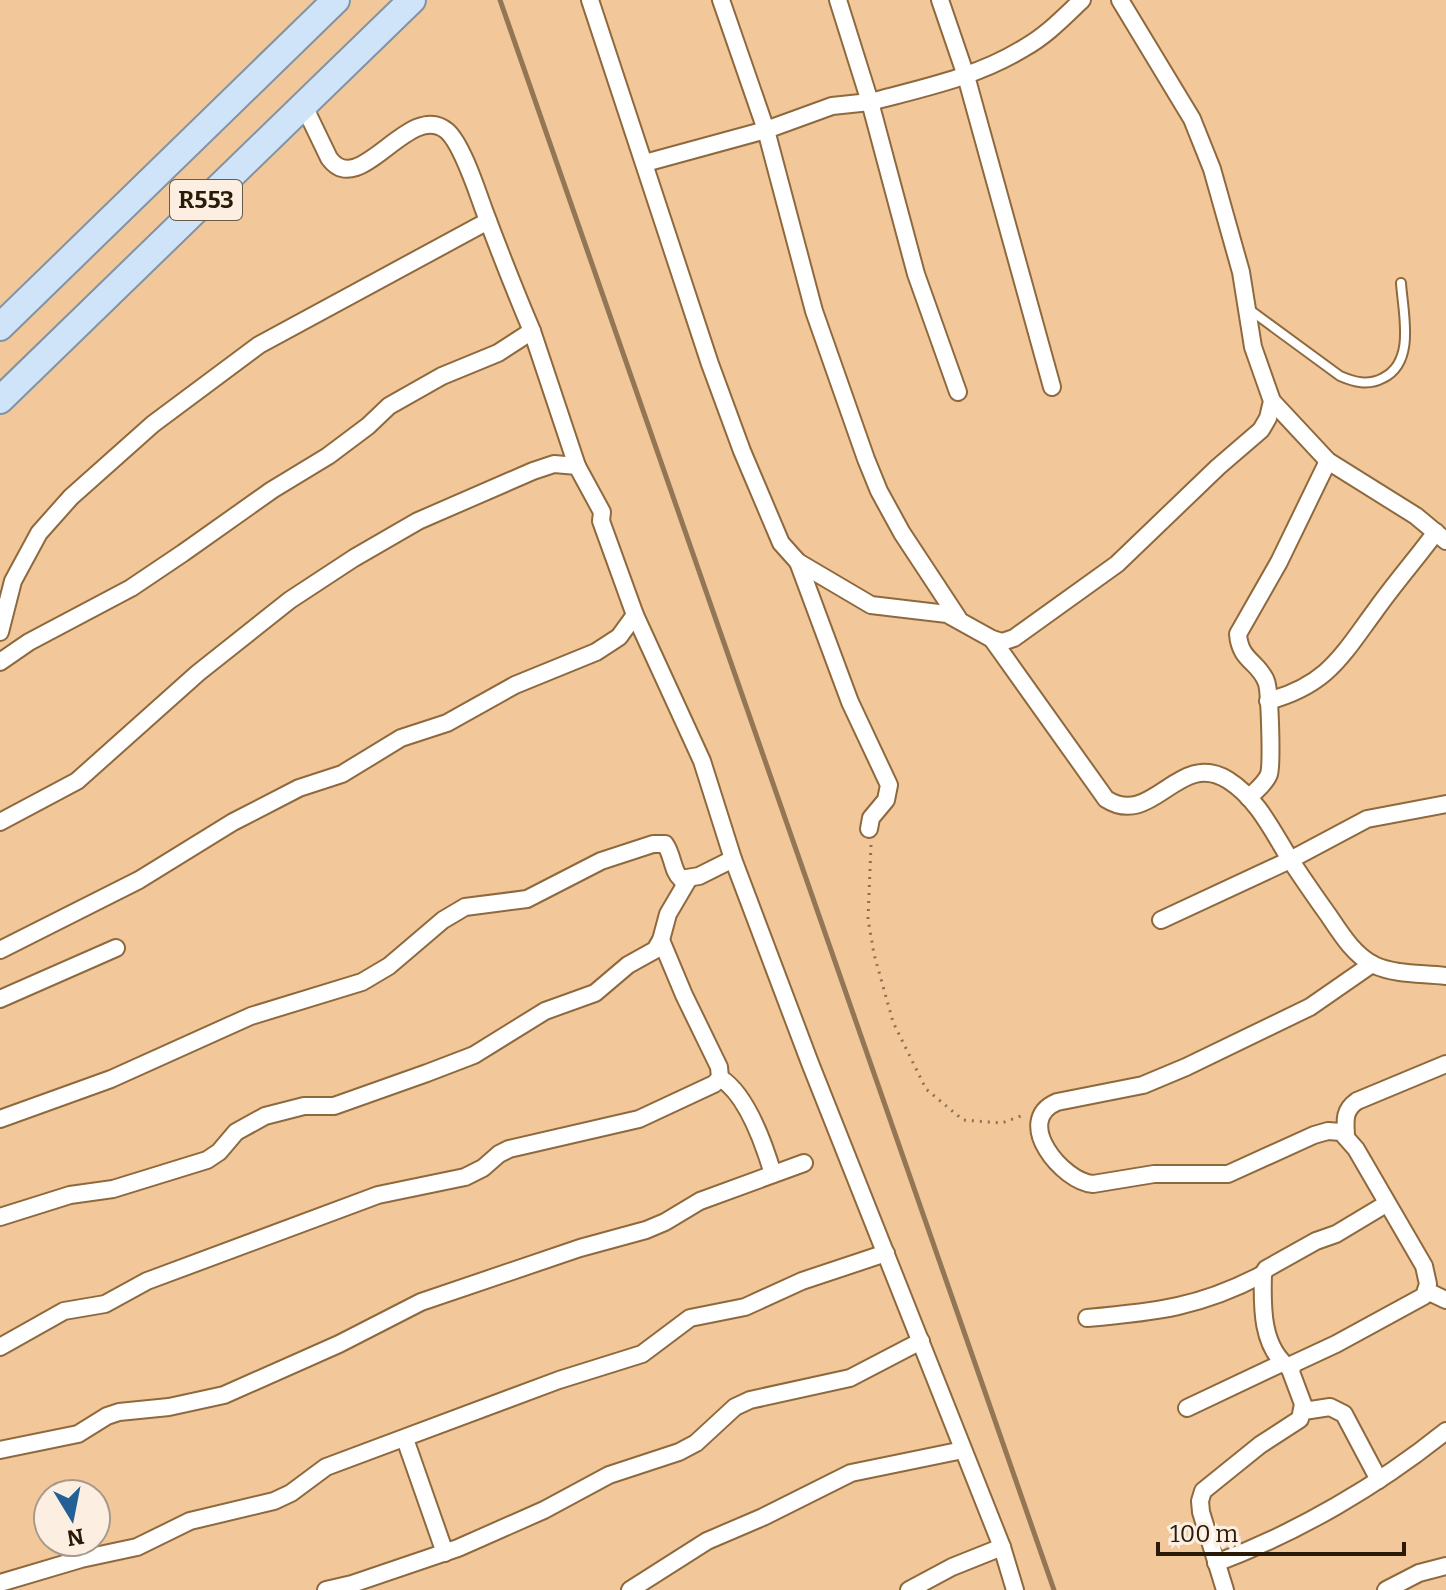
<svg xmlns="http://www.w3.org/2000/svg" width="1446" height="1590" viewBox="0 0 1446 1590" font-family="Bitter,serif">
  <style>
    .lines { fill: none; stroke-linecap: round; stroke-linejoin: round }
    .service-casing { stroke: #8e693e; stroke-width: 12 }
    .minor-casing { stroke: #8e693e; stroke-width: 20 }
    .primary-casing { stroke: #8192a2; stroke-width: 30 }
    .path { stroke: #8d7050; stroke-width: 3; stroke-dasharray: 2 6; stroke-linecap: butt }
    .service { stroke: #fff; stroke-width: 8 }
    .minor { stroke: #fff; stroke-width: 16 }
    .primary { stroke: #d0e4f9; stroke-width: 26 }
    .rail { stroke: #937655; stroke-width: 5 }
    .labels { text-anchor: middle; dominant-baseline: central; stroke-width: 8; stroke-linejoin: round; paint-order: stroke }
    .shield { fill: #fcefe1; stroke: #695a49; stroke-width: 2 }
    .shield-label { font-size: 24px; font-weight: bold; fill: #2a1a08 }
  </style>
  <rect width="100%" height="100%" fill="#f2c89a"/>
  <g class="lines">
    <defs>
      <path id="service" d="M 1250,310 L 1340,376 C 1354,382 1368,386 1383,378 C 1416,362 1403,313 1401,283"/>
      <g id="minor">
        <path d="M 590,0 L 710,364 L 742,451 L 781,543 L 798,562 L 871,605 L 947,614 L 992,639 L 1002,642 L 1014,638 L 1117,564 L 1218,467 L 1261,430 L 1268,418 L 1272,401 L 1253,347 L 1241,272 L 1212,169 L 1192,119 L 1120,0"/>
        <path d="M 721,0 L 766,130 L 814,311 L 866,459 L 879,491 L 902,533 L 958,618"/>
        <path d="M 838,0 L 870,102 C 923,88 977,77 1024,48 C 1046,36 1064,17 1082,0"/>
        <path d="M 940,0 L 966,76 L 1052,387"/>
        <path d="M 645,163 L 766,130 L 832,106 L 870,102 L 916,274 L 958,392"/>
        <path d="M 532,331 L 577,466"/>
        <path d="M 1272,401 L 1328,461 L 1416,516 L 1446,541"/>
        <path d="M 798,562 L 850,702 L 889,785 L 886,800 L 871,818 L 869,829"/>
        <path d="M 0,632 L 13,581 L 39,533 L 71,497 L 153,424 L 259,345 L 488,221"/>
        <path d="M 992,639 L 1106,799 C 1153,829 1178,749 1228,780 C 1258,799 1273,832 1291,861 C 1303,879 1316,898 1329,916 C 1341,934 1354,955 1374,965 C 1396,975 1422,973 1446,976"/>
        <path d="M 0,662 L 29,642 L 131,588 L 183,553 L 272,490 L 328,456 L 368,426 L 389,406 L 442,376 L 498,353 L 532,331 C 515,291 499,250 484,210 C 477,191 462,144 447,131 C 409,99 360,201 329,158 L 303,104"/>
        <path d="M 1268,701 C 1327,685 1341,657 1375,611 C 1394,584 1416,559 1436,532"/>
        <path d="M 1249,798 C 1256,790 1266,783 1269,774 C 1272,764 1270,689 1266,681 C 1258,661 1240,661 1238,634 L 1279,562 L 1328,461"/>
        <path d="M 0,822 L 77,781 L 198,673 L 290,600 L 354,558 L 418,521 L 533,471 L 554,464 L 577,466 L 602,512 L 601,521 L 635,615 L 702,761 L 733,859 L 810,1063 L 1002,1547 L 1015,1590"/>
        <path d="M 1161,920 L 1290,860 L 1367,819 L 1446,804"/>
        <path d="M 0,950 L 139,880 L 233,822 L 299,788 L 342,774 L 401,738 L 447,723 L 515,685 L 596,652 L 619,637 L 635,615"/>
        <path d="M 0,999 L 116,948"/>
        <path d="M 720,1078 C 747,1094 764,1144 773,1174"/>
        <path d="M 0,1119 L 111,1079 L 251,1016 L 362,982 L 389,966 L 443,920 L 465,907 L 527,899 L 601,861 L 653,844 L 665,844 C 673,855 672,871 681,879 L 699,876 L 733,859"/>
        <path d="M 1346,1135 C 1345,1120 1344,1110 1357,1101 L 1446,1064"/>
        <path d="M 0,1217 L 70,1195 L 113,1189 L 207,1160 L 219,1152 L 236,1132 L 265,1116 L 304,1106 L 334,1106 L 427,1073 L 474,1055 L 545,1011 L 595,993 L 628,965 L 655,950 L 661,940 L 668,914 L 688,880"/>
        <path d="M 1427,1291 L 1446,1300"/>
        <path d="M 1087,1318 C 1156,1312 1201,1307 1263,1274"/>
        <path d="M 0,1347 L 64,1311 L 105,1304 L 147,1281 L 378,1195 L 465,1177 L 483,1168 L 499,1154 L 509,1149 L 639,1119 L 714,1084 L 720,1078 L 719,1067 L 684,995 L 661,940"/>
        <path d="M 1291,1369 C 1261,1349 1262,1306 1263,1274 L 1266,1269 L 1316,1241 L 1336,1234 L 1386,1204"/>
        <path d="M 1187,1408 L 1282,1363"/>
        <path d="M 1304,1411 L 1330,1407 L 1344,1414 L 1379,1480"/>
        <path d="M 405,1439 L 445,1553"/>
        <path d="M 0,1450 L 78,1434 L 107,1416 L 119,1412 L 169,1407 L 224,1395 L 339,1344 L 421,1302 L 580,1248 L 646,1230 L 665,1222 L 700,1201 L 804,1163"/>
        <path d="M 1216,1563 C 1297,1533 1379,1485 1446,1431"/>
        <path d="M 0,1583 L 81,1559 L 137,1547 L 190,1521 L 274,1501 L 291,1493 L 326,1467 L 559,1380 L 642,1354 L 690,1318 L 745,1307 L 802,1281 L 886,1253"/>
        <path d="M 326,1590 L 352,1584 L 458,1548 L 544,1510 L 609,1475 L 679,1452 L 696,1443 L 735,1407 L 750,1400 L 850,1378 L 921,1341"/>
        <path d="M 630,1590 L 707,1541 L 763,1517 L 851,1473 L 963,1450"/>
        <path d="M 909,1590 L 952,1567 L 1002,1547"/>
        <path d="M 1225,1590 L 1201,1512 L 1200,1501 L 1203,1491 L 1260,1445 L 1300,1419 L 1303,1404 L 1291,1372 L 1293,1364 L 1336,1344 L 1424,1296 L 1428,1284 L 1424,1266 L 1356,1149 L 1341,1132 L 1328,1131 L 1314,1135 L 1228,1174 L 1154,1174 L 1093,1184 C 1063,1182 1012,1121 1057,1102 L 1143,1085 L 1186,1067 L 1310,1007 L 1372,964"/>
        <path d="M 1386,1590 L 1419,1573 L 1446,1566"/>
      </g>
      <g id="primary">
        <path d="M 0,327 L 336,0"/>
        <path d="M 0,400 L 412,0"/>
      </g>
    </defs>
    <!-- service casing -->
    <use href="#service" class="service-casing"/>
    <!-- minor casing -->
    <use href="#minor" class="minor-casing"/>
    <!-- primary casing -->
    <use href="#primary" class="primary-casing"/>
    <!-- path -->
    <path class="path" d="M 871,845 L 868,919 L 874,954 L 893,1022 L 926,1089 L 963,1120 L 1002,1123 L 1026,1114"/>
    <!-- service -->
    <use href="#service" class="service"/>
    <!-- minor -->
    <use href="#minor" class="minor"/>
    <!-- primary -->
    <use href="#primary" class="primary"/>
    <!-- rail -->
    <path class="rail" d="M 500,0 L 1054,1590"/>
  </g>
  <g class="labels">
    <!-- shield labels -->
    <rect class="shield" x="170" y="180" width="72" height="40" rx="6"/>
    <g class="shield-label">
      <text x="206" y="200">R553</text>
    </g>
  </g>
  <!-- north arrow -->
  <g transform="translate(72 1518) rotate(170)"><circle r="38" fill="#fcefe1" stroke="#a89a8a" stroke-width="2"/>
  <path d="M0-6L14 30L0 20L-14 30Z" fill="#226096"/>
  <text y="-12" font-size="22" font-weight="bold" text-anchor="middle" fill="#2a1a08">N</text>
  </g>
  <!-- scale -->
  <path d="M1158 1542v12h246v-12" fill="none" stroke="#2a1a08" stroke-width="4"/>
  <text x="1170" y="1542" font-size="24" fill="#2a1a08" stroke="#fcefe1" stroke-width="6" paint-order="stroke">100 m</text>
</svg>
